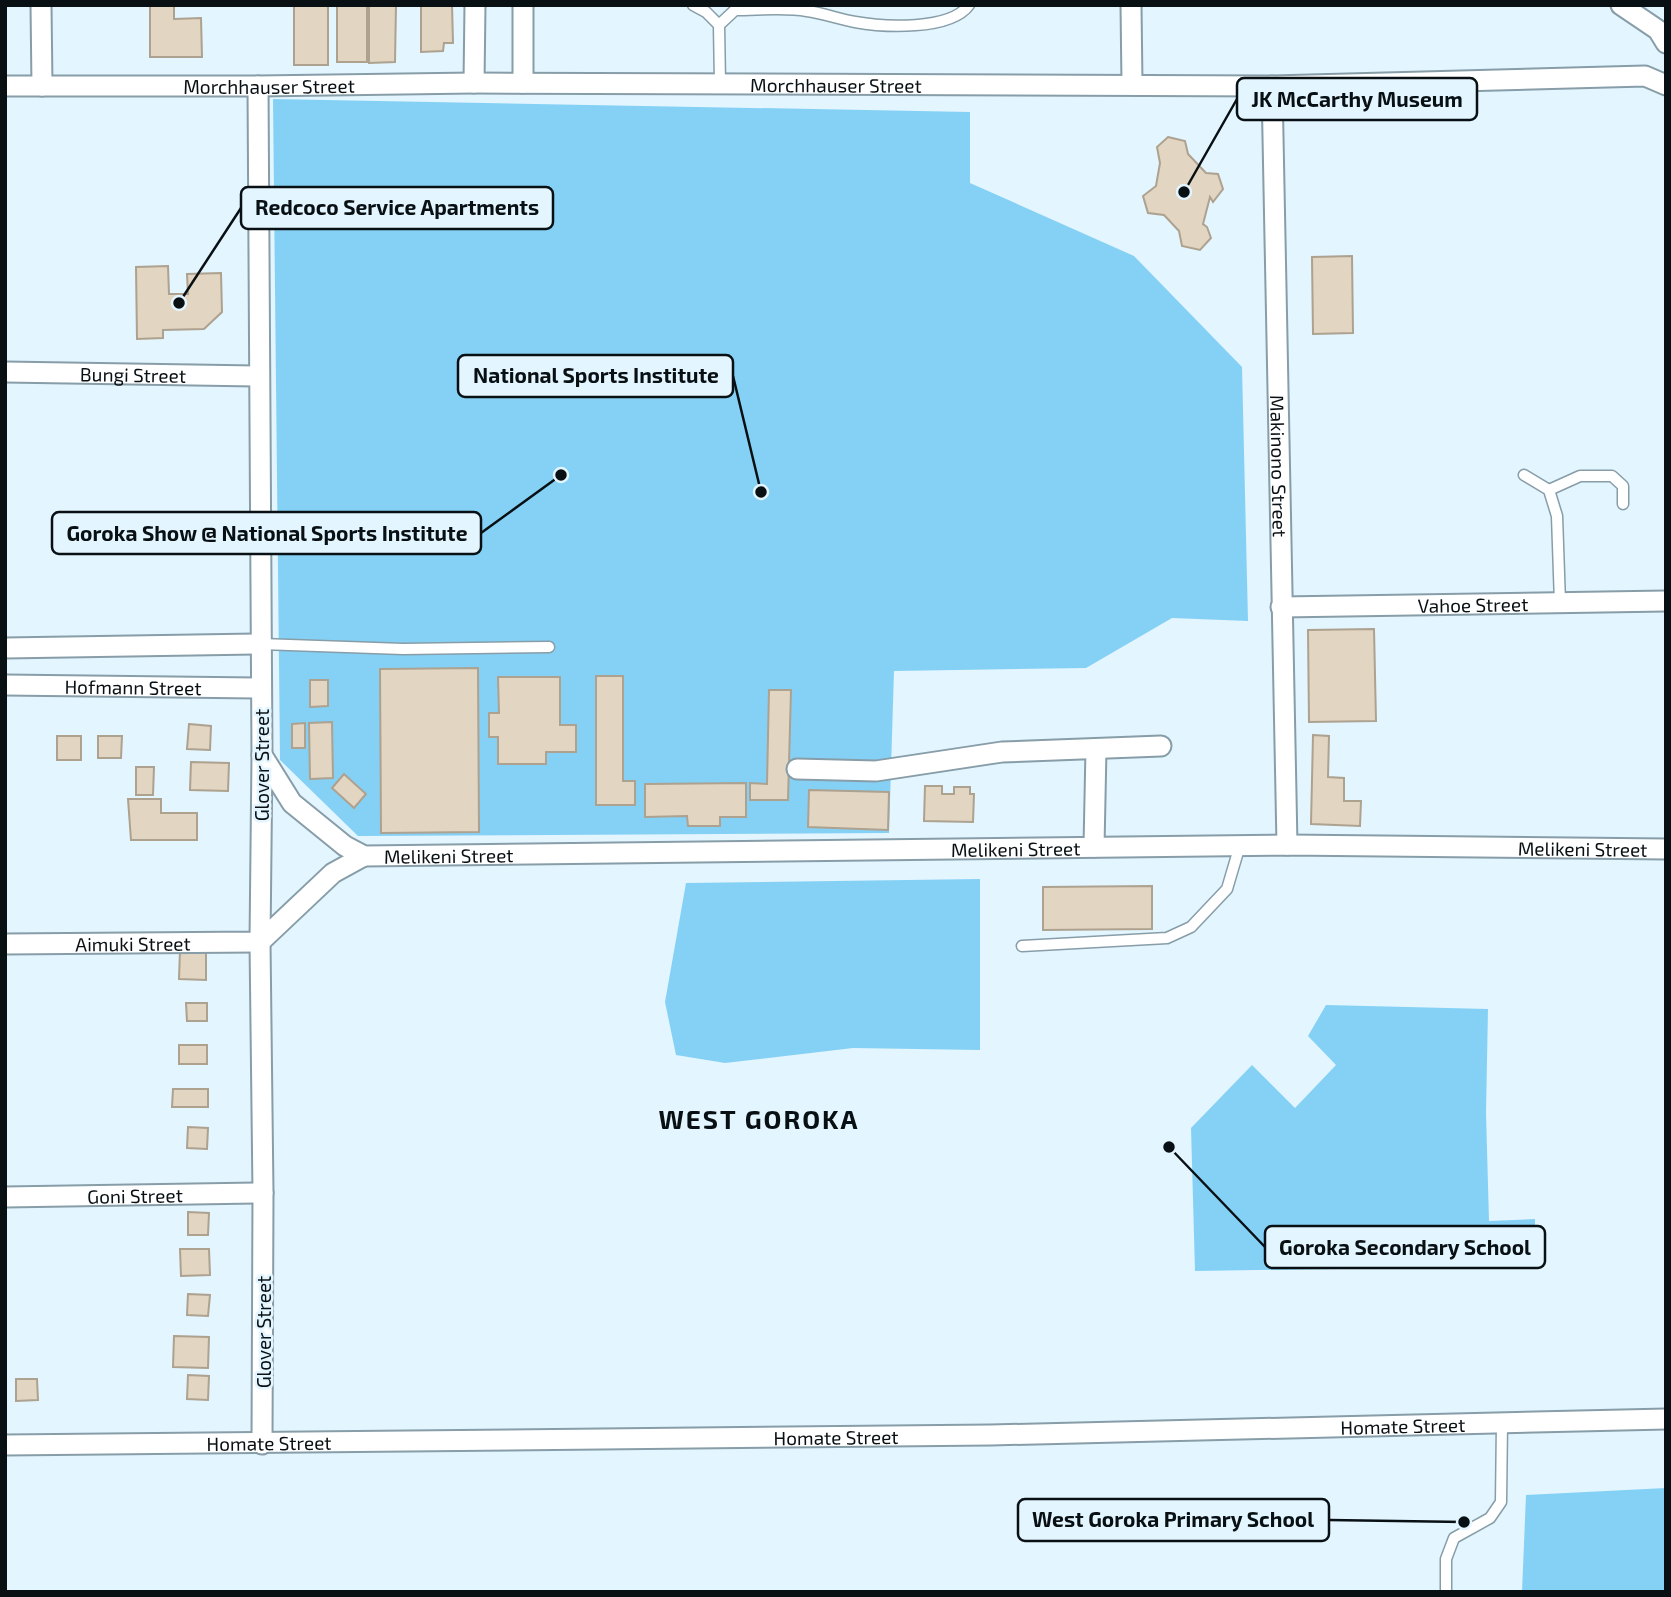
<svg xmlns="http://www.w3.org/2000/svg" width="1671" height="1597" viewBox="0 0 1671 1597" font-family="'Exo 2',sans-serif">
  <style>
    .green { fill: #85d1f5 }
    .building { fill: #e2d5c2; stroke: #ada18f; stroke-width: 2 }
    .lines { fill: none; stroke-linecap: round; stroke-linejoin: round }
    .lane-casing { stroke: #879da8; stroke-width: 13 }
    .street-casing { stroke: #879da8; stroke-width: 23 }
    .lane { stroke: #fff; stroke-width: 10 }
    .street { stroke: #fff; stroke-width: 19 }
    .labels { text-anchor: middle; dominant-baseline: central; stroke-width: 5; stroke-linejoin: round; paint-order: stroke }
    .street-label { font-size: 19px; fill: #091014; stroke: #e3f5ff }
    .district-label { font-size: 26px; font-weight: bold; letter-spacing: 2px; fill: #091014; stroke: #e3f5ff }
    .leader { fill: none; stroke: #091014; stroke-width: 2.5 }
    .callout-dot { fill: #091014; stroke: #e3f5ff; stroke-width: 2.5 }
    .callout { fill: #e3f5ff; stroke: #091014; stroke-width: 2.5 }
    .callout-label { font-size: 21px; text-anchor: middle; font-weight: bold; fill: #091014 }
  </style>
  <rect width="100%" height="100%" fill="#e3f5ff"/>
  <!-- green -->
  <g class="green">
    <path d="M 273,99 L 970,112 L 970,183 L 1134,256 L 1242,367 L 1248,621 L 1172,618 L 1086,668 L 894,671 L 889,833 L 358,836 L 280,760 Z"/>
    <path d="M 980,879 L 980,1050 L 853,1048 L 725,1063 L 676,1055 L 665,1002 L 686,883 Z"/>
    <path d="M 1326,1005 L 1488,1009 L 1486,1113 L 1489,1221 L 1535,1219 L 1535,1266 L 1195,1271 L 1191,1128 L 1252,1065 L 1295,1108 L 1336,1065 L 1308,1036 Z"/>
    <path d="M 1666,1488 L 1666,1592 L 1522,1592 L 1526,1495 Z"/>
  </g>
  <!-- building -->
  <g class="building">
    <path d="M 150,5 L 174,5 L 174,19 L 201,18 L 202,57 L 150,57 Z"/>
    <rect x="294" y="5" width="34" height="60"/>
    <rect x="337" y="5" width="30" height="57"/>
    <path d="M 369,5 L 396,5 L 395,62 L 369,63 Z"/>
    <path d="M 421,5 L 452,5 L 453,43 L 444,43 L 443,51 L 421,52 Z"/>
    <path d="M 1168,137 L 1185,141 L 1188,154 L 1206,173 L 1218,174 L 1223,189 L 1213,202 L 1210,197 L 1203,224 L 1207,227 L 1211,238 L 1200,250 L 1182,246 L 1179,231 L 1164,215 L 1148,213 L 1143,196 L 1156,186 L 1160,163 L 1157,147 Z"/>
    <path d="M 1352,256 L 1353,333 L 1313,334 L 1312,257 Z"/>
    <path d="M 168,266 L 169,294 L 188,294 L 187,274 L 221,273 L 222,312 L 204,329 L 163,330 L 163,338 L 137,339 L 136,267 Z"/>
    <path d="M 1374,629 L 1376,721 L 1309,722 L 1308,630 Z"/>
    <path d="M 478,668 L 479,832 L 381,833 L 380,669 Z"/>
    <path d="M 596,676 L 623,676 L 623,781 L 635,781 L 635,805 L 596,805 Z"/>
    <path d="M 498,677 L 560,677 L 560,725 L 576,725 L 576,752 L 546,752 L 546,764 L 498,764 L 498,737 L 489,737 L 489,713 L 499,713 Z"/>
    <path d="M 310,680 L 328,680 L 328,706 L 310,707 Z"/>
    <path d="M 769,690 L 791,690 L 788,800 L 750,800 L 750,783 L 767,784 Z"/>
    <path d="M 332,722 L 333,778 L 310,779 L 309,723 Z"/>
    <path d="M 305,723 L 305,748 L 292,748 L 292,724 Z"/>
    <path d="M 189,724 L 211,726 L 210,750 L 187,749 Z"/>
    <path d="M 1313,735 L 1329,736 L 1328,777 L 1344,778 L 1344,801 L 1361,801 L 1360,826 L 1311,824 Z"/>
    <rect x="57" y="736" width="24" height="24"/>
    <path d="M 98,736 L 122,736 L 121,758 L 98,758 Z"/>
    <path d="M 191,762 L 229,763 L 228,791 L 190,790 Z"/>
    <path d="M 136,767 L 154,767 L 153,795 L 136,795 Z"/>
    <path d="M 344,774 L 366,794 L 354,808 L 332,788 Z"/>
    <path d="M 746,783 L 746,817 L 720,817 L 720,826 L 688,826 L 687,816 L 645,817 L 645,784 Z"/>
    <path d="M 925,786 L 942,786 L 942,794 L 954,794 L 954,787 L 970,787 L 970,794 L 974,794 L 973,822 L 924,821 Z"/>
    <path d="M 809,790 L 889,792 L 888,830 L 808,827 Z"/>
    <path d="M 128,799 L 161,799 L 161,813 L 197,813 L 197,840 L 131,840 Z"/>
    <path d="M 1152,886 L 1152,929 L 1043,930 L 1043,887 Z"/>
    <path d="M 180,950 L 206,951 L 206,980 L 179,979 Z"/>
    <path d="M 186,1003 L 207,1003 L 207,1021 L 187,1021 Z"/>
    <rect x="179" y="1045" width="28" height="19"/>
    <path d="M 173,1089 L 208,1089 L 208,1107 L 172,1107 Z"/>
    <path d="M 188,1127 L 208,1128 L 207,1149 L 187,1148 Z"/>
    <path d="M 188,1212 L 209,1213 L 208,1235 L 188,1235 Z"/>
    <path d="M 180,1249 L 209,1249 L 210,1275 L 181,1276 Z"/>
    <path d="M 188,1294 L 210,1295 L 208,1316 L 187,1315 Z"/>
    <path d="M 174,1336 L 209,1337 L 208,1368 L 173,1367 Z"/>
    <path d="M 188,1375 L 209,1376 L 208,1400 L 187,1399 Z"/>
    <path d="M 16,1379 L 37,1379 L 38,1400 L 16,1401 Z"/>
  </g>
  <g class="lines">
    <defs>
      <g id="lane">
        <path d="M 693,5 L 706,12 L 719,25 L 720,84"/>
        <path d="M 719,25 L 735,10 C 759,10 784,7 807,11 C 823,13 838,19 855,22 C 883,27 950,31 969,5"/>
        <path d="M 1524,475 L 1549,490 L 1557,516 L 1560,603"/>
        <path d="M 1549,490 L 1580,476 L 1612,476 L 1623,486 L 1623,504"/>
        <path d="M 261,644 L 403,649 L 549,647"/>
        <path d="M 1022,946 L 1167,938 L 1191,927 L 1227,889 L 1240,845"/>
        <path d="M 1446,1592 L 1446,1559 L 1454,1538 L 1490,1518 L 1501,1502 L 1502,1423"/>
      </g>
      <g id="street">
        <path d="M 41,5 L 42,86"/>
        <path d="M 523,5 L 523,83"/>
        <path d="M 1131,5 L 1132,84"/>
        <path d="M 1621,5 L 1658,30 L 1666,43"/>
        <path d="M 474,83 L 475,5"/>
        <path id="s1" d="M 5,86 L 258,86 L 474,83 L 1272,86 L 1645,76 L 1666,85"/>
        <path d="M 258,86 L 262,755 L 260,942 L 263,1193 L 262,1444"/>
        <path id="s2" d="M 1272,86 L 1287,845"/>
        <path id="s3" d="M 5,372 L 259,376"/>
        <path id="s4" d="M 1281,607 L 1666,601"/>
        <path d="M 5,648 L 260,644"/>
        <path id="s5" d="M 5,685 L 261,688"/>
        <path id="s6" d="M 262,755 L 292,803 L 345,846 L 364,856 L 1287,845 L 1666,849"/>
        <path d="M 797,769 L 876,771 L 1002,752 L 1161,746"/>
        <path d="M 1094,847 L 1096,749"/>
        <path id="s7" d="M 5,944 L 260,942 L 333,873 L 364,856"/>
        <path id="s8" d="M 5,1197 L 263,1193"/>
        <path id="s9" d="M 5,1445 L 991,1435 L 1666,1419"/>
      </g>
    </defs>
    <!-- lane casing -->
    <use href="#lane" class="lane-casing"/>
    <!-- street casing -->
    <use href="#street" class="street-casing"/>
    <!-- lane -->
    <use href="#lane" class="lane"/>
    <!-- street -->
    <use href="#street" class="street"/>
  </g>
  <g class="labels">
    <!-- street labels -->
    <g class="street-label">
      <text stroke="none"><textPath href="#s1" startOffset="831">Morchhauser Street</textPath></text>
      <text stroke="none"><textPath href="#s1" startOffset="264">Morchhauser Street</textPath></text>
      <text stroke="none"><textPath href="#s3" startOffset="128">Bungi Street</textPath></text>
      <text stroke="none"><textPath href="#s2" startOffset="380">Makinono Street</textPath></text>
      <text stroke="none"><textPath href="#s4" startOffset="192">Vahoe Street</textPath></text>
      <text stroke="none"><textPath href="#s5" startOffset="128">Hofmann Street</textPath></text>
      <text transform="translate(261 765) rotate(-90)">Glover Street</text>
      <text stroke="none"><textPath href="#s6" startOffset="798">Melikeni Street</textPath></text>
      <text stroke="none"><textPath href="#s6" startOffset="1365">Melikeni Street</textPath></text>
      <text stroke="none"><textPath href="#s6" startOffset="231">Melikeni Street</textPath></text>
      <text stroke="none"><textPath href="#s7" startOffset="128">Aimuki Street</textPath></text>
      <text stroke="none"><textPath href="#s8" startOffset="130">Goni Street</textPath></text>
      <text transform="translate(263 1332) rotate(-90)">Glover Street</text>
      <text stroke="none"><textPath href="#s9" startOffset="1398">Homate Street</textPath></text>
      <text stroke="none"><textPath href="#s9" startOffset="831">Homate Street</textPath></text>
      <text stroke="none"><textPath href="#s9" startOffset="264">Homate Street</textPath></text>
    </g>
    <!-- district labels -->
    <g class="district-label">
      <text x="759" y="1118">WEST GOROKA</text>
    </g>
  </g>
  <!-- callouts -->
  <path class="leader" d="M1184 192L1237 99M179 303L241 208M761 492L733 376M561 475L481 533M1169 1147L1265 1247M1464 1522L1329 1520"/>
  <g class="callout-dot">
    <circle cx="1184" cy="192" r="7"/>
    <circle cx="179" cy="303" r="7"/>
    <circle cx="761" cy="492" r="7"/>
    <circle cx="561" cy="475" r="7"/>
    <circle cx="1169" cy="1147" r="7"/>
    <circle cx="1464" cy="1522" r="7"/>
  </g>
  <g class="callout">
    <rect x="1237" y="78" width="240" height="42" rx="7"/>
    <rect x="241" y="187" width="312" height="42" rx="7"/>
    <rect x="458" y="355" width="275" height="42" rx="7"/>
    <rect x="52" y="512" width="429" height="42" rx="7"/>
    <rect x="1265" y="1226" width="280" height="42" rx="7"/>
    <rect x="1018" y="1499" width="311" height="42" rx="7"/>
  </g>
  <g class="callout-label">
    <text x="1357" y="107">JK McCarthy Museum</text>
    <text x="397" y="215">Redcoco Service Apartments</text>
    <text x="596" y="383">National Sports Institute</text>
    <text x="267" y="541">Goroka Show @ National Sports Institute</text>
    <text x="1405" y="1255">Goroka Secondary School</text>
    <text x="1173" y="1527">West Goroka Primary School</text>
  </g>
  <!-- border -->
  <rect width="1671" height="1597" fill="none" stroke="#091014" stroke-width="14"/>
</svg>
